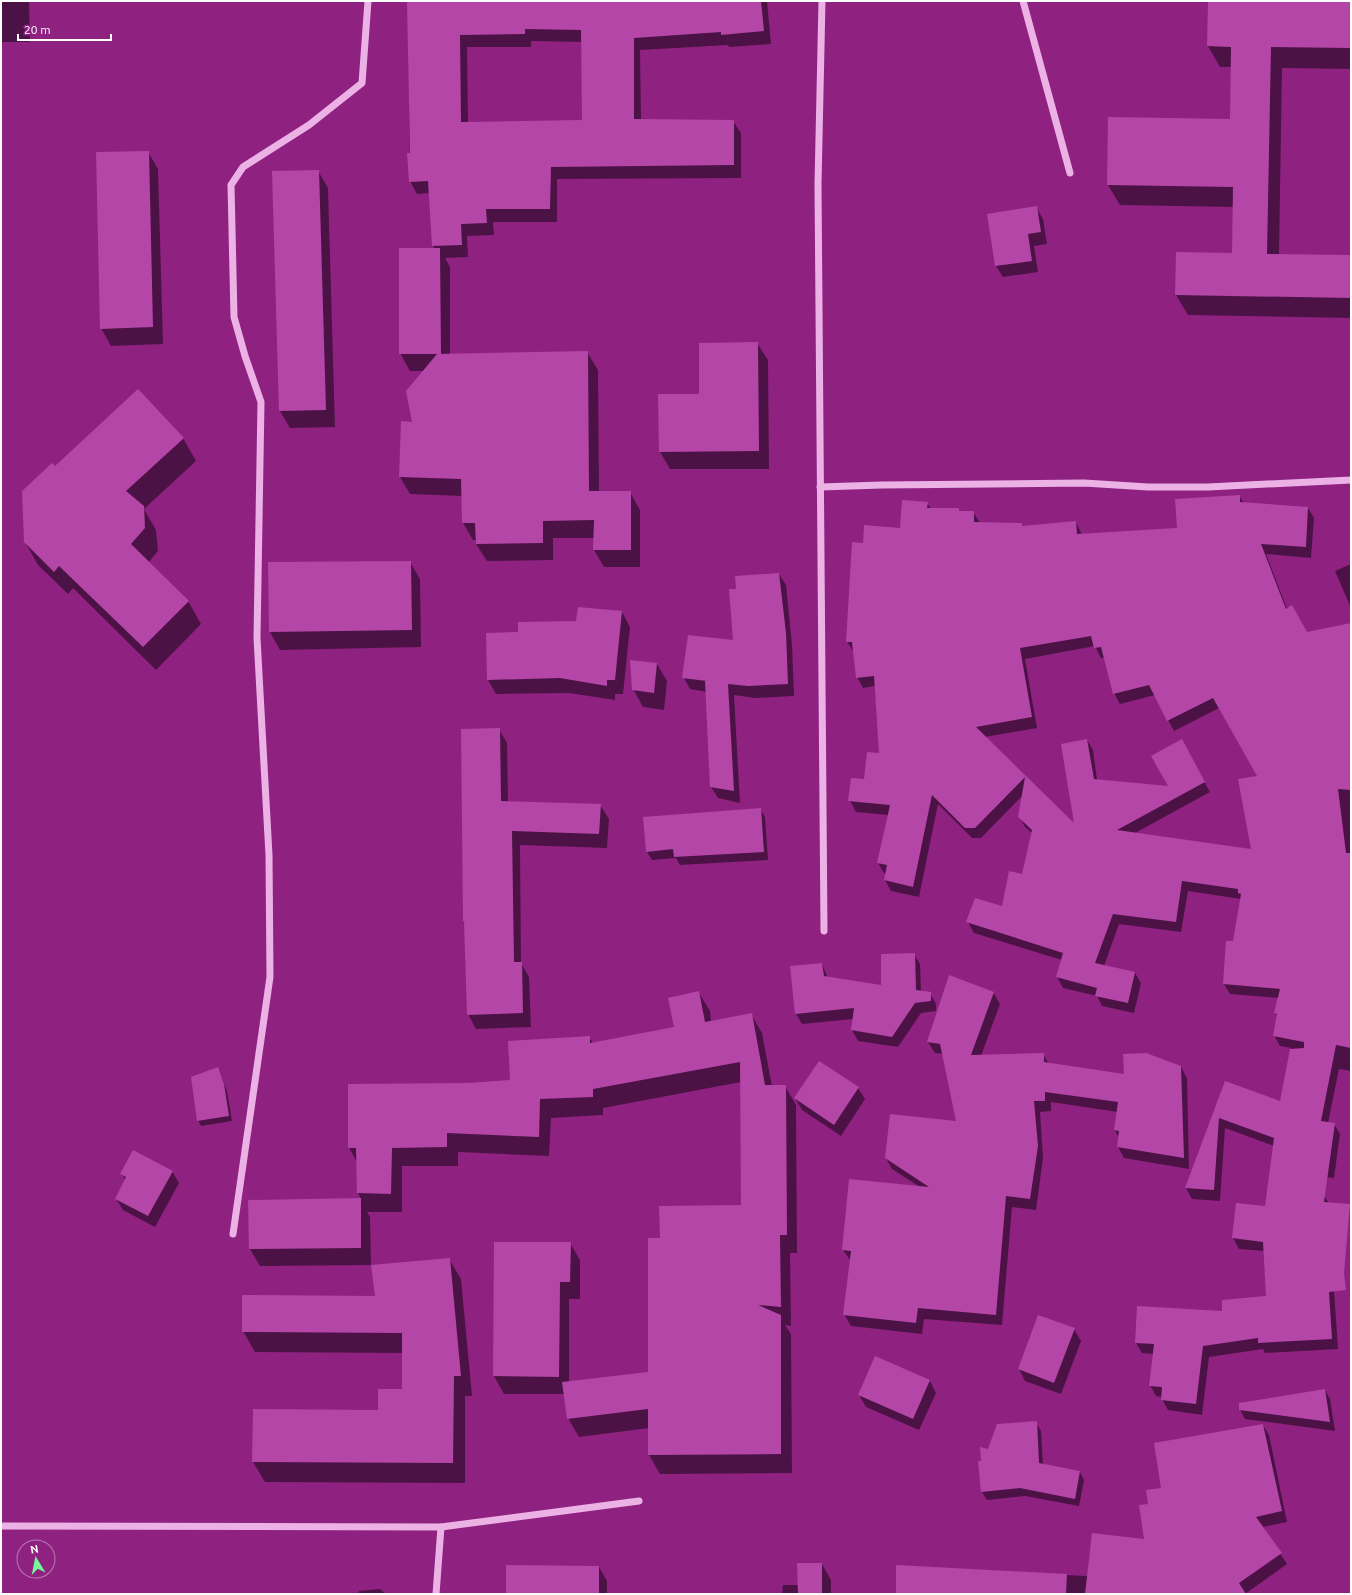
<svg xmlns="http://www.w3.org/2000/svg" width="1352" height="1595" viewBox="0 0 1352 1595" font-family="Ubuntu,sans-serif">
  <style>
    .shadow { fill: #0007; fill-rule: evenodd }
    .building { fill: #b446a8; fill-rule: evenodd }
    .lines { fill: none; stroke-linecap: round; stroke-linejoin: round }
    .minor { stroke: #ecb2e6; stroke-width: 7 }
  </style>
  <rect width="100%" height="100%" fill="#8f2281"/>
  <!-- shadow -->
  <g class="shadow">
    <path d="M 1,1 L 65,1 L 29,2 L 30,42 L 1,42 Z"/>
    <path d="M 408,1 L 767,1 L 771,44 L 729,47 L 728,45 L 640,50 L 641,120 L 733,121 L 741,133 L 741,178 L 557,179 L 557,222 L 493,222 L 494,235 L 467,236 L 468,257 L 445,258 L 450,267 L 450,355 L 587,352 L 598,370 L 599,492 L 630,492 L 640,510 L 640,567 L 604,567 L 594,550 L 594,538 L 553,538 L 553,560 L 487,561 L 476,544 L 476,540 L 473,540 L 463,523 L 463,496 L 410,494 L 400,477 L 414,423 L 424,371 L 410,371 L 400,353 L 435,249 L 433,246 L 430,193 L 417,194 L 410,181 ZM 531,41 L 582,42 L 583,121 L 468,122 L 467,47 L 531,47 Z"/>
    <path d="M 1208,1 L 1351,1 L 1351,69 L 1282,68 L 1279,255 L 1351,256 L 1351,318 L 1188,315 L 1176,295 L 1233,254 L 1234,207 L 1120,205 L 1108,185 L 1231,120 L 1232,67 L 1220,67 L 1208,46 Z"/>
    <path d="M 148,152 L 158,169 L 163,344 L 111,346 L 101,328 Z"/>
    <path d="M 318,171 L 328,188 L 335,427 L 290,428 L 280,411 Z"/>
    <path d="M 1036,207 L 1043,219 L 1047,244 L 1034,246 L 1038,272 L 1003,277 L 996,266 Z"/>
    <path d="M 757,343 L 768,360 L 769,469 L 670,469 L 660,452 L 659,395 L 700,395 Z"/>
    <path d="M 183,438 L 196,461 L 144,509 L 156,530 L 158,551 L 148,563 L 188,601 L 201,624 L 156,670 L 73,588 L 68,594 L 38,565 L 25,542 L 55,468 Z"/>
    <path d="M 1239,496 L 1244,503 L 1308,508 L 1314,518 L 1311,558 L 1266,554 L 1287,609 L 1306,633 L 1351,624 L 1351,1071 L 1339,1069 L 1328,1123 L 1334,1124 L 1340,1134 L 1334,1178 L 1278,1173 L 1274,1146 L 1225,1128 L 1220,1201 L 1192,1199 L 1186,1188 L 1225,1083 L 1281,1102 L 1291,1048 L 1280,1046 L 1274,1035 L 1278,1017 L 1275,1013 L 1279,998 L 1230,994 L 1224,984 L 1234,942 L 1241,899 L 1188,891 L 1181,932 L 1119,924 L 1104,966 L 1135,973 L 1141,983 L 1134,1013 L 1102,1006 L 1097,996 L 1063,988 L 1057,977 L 1062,960 L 974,933 L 968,922 L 1003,908 L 1023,875 L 1033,834 L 1025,827 L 1019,816 L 1023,795 L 981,838 L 972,838 L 938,804 L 919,897 L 891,891 L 885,880 L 886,874 L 884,873 L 878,863 L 888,815 L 856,812 L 850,801 L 865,780 L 880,754 L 875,686 L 863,688 L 857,677 L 854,652 L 847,642 L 853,543 L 864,544 L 901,529 L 927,503 L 931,509 L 958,509 L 960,512 L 973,512 L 980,523 L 1021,524 L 1023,527 L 1076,522 L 1082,535 L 1178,529 ZM 1095,646 L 1101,658 L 1105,658 L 1114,693 L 1120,704 L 1155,695 L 1174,731 L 1219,708 L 1258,777 L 1252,851 L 1135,833 L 1210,792 L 1181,741 L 1170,787 L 1097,780 L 1093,750 L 1087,740 L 1075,826 L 985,737 L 1037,728 L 1025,659 Z"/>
    <path d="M 410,562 L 420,579 L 421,647 L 280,650 L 270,632 L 270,563 Z"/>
    <path d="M 1351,564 L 1351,608 L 1335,571 Z"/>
    <path d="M 779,574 L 786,585 L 792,645 L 794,696 L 755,698 L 734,695 L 740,803 L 718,798 L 711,787 L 707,692 L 690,689 L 684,678 L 734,641 L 737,589 Z"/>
    <path d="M 622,612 L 630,627 L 623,694 L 615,694 L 615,700 L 569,693 L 496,694 L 488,680 L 519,633 Z"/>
    <path d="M 657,664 L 667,681 L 664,710 L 643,707 L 633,689 Z"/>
    <path d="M 499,729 L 507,743 L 508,802 L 600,805 L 609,819 L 607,848 L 520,845 L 521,963 L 529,977 L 531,1027 L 476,1029 L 468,1014 L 465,924 L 464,921 L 462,730 Z"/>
    <path d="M 760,809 L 765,817 L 768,860 L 680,865 L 676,858 L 652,860 L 647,852 Z"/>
    <path d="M 914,954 L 920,964 L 921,992 L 930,993 L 936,1004 L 936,1011 L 921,1013 L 898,1047 L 858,1041 L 852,1030 L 853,1019 L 802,1024 L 796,1014 L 822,964 L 828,978 L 882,986 Z"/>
    <path d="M 993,992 L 1000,1004 L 981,1056 L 1043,1054 L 1049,1064 L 1125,1075 L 1181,1067 L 1187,1078 L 1189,1169 L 1124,1158 L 1118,1147 L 1119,1138 L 1115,1130 L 1118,1112 L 1051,1102 L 1051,1111 L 1040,1112 L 1043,1158 L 1036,1210 L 1012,1207 L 1002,1325 L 924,1319 L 922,1334 L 851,1326 L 844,1314 L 851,1261 L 843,1250 L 920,1187 L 892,1169 L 886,1158 L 957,1122 L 944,1054 L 935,1053 L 928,1042 Z"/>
    <path d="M 699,993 L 710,1011 L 711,1021 L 751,1014 L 762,1033 L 772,1086 L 785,1086 L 796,1105 L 797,1253 L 790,1253 L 791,1326 L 785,1325 L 791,1334 L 792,1473 L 660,1474 L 649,1455 L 649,1428 L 579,1437 L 568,1418 L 565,1394 L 504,1394 L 494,1376 L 495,1243 L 570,1243 L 580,1260 L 580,1299 L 569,1299 L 569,1382 L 649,1373 L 661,1239 L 742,1206 L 741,1082 L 603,1108 L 603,1115 L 551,1118 L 549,1156 L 458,1152 L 458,1166 L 402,1166 L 402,1212 L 367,1212 L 370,1217 L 371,1265 L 260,1266 L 250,1249 L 249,1201 L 361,1199 L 358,1193 L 357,1162 L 349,1148 L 468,1084 L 511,1081 L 589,1037 L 593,1043 L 675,1028 Z"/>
    <path d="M 218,1068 L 227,1091 L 232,1121 L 201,1126 L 198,1120 Z"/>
    <path d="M 858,1088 L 865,1099 L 841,1136 L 802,1110 L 795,1098 Z"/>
    <path d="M 172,1171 L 179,1183 L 155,1227 L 123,1210 L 116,1199 L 126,1181 L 122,1174 Z"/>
    <path d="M 1321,1191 L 1328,1202 L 1338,1349 L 1265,1353 L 1263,1349 L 1209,1357 L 1202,1415 L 1168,1410 L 1162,1399 L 1162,1397 L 1156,1396 L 1150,1385 L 1154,1354 L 1142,1353 L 1136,1343 L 1267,1297 L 1265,1251 L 1239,1249 L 1233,1238 L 1237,1204 L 1265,1207 Z"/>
    <path d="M 449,1259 L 461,1279 L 472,1396 L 465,1396 L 465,1483 L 265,1482 L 253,1462 L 379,1411 L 403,1390 L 403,1353 L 255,1352 L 243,1331 L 376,1297 Z"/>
    <path d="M 1074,1329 L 1081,1341 L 1061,1394 L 1025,1381 L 1019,1369 Z"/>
    <path d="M 876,1358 L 930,1381 L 936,1393 L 919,1430 L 866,1407 L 859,1395 Z"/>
    <path d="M 1325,1390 L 1330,1399 L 1335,1431 L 1245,1419 L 1240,1410 Z"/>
    <path d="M 1036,1423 L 1041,1431 L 1043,1465 L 1080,1472 L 1084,1480 L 1079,1506 L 1025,1496 L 987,1500 L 982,1492 L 982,1462 L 989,1450 Z"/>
    <path d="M 1263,1425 L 1269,1435 L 1287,1522 L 1263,1527 L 1287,1564 L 1245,1594 L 1155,1594 L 1145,1540 L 1149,1505 L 1162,1489 Z"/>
    <path d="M 822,1564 L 831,1580 L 831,1594 L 782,1594 L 783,1585 L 799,1585 Z"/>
    <path d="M 507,1566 L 599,1567 L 607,1581 L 607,1594 L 507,1594 Z"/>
    <path d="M 897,1566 L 1105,1577 L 1114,1594 L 897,1594 Z"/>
    <path d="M 380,1589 L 386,1594 L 359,1594 L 359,1591 Z"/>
  </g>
  <!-- building -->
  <g class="building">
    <path d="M 407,1 L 761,1 L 764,31 L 721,35 L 721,32 L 634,38 L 634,119 L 734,120 L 734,165 L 551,167 L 550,209 L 486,209 L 487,223 L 461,224 L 462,245 L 432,246 L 428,181 L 409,182 L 407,153 L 410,153 ZM 525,29 L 581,30 L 582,120 L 461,122 L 460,35 L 525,34 Z"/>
    <path d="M 1208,1 L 1351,1 L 1351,48 L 1271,47 L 1267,254 L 1351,255 L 1351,298 L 1175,295 L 1176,252 L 1232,253 L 1233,187 L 1107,185 L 1108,117 L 1230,119 L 1231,47 L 1207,46 Z"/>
    <path d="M 149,151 L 153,327 L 100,329 L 96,152 Z"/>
    <path d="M 319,170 L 326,410 L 279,411 L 272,171 Z"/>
    <path d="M 1037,206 L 1041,232 L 1028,234 L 1032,261 L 995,266 L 987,214 Z"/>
    <path d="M 399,248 L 440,248 L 441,354 L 399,354 Z"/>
    <path d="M 758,342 L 759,451 L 659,452 L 658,394 L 699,394 L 699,343 Z"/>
    <path d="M 588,351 L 589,491 L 631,491 L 631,550 L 593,550 L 594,520 L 543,521 L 543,543 L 476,544 L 475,523 L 462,523 L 461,479 L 399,477 L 401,421 L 412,422 L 406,391 L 437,354 Z"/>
    <path d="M 138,389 L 184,438 L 126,491 L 144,506 L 145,528 L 131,544 L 189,601 L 143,647 L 59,566 L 54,572 L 24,542 L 22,491 L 52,463 L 55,466 Z"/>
    <path d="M 1240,495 L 1240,502 L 1308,507 L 1306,547 L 1261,544 L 1286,609 L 1292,605 L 1307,632 L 1351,623 L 1351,790 L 1338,789 L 1346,853 L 1351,853 L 1351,1048 L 1336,1045 L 1321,1121 L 1335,1123 L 1324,1202 L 1350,1204 L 1344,1273 L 1346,1290 L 1329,1292 L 1332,1339 L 1258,1343 L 1258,1338 L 1203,1346 L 1196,1404 L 1161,1400 L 1162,1387 L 1149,1386 L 1154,1344 L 1135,1343 L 1137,1306 L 1222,1311 L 1222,1300 L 1266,1296 L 1263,1242 L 1232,1238 L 1236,1203 L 1265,1206 L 1274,1138 L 1219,1118 L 1214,1190 L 1185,1188 L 1225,1081 L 1280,1101 L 1290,1049 L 1304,1048 L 1304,1042 L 1273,1036 L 1277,1014 L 1274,1013 L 1280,989 L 1223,984 L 1226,941 L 1233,941 L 1241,894 L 1238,893 L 1238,889 L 1182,881 L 1176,922 L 1113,914 L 1095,963 L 1135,972 L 1128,1003 L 1095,996 L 1097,988 L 1056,977 L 1063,953 L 966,922 L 975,898 L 1002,906 L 1009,871 L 1022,874 L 1032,830 L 1018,817 L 1025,777 L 975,828 L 965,828 L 932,795 L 913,887 L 884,880 L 887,865 L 877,863 L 890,805 L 848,801 L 851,778 L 864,779 L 867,752 L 879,753 L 874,676 L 856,678 L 852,642 L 846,642 L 852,542 L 863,543 L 864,525 L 900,528 L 902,500 L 928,502 L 927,508 L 959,508 L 959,511 L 974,511 L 974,522 L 1022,523 L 1022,526 L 1076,521 L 1077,534 L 1177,528 L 1175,499 ZM 1091,636 L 1094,648 L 1101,647 L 1113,694 L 1149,685 L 1167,721 L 1213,698 L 1257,776 L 1238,779 L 1251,849 L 1117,830 L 1205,782 L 1182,739 L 1151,756 L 1168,786 L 1094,779 L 1087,739 L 1061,744 L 1074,823 L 976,727 L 1032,717 L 1020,648 Z"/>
    <path d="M 411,561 L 412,630 L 269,632 L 268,562 Z"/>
    <path d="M 779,573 L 786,633 L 788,684 L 748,686 L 728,684 L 734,791 L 710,787 L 705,681 L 707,681 L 682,678 L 688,635 L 733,640 L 729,589 L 736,589 L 735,576 Z"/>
    <path d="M 578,607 L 622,611 L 615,680 L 607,680 L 607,686 L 560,678 L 487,680 L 486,633 L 518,632 L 518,622 L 576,621 Z"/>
    <path d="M 630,660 L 657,663 L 654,693 L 632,690 Z"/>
    <path d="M 500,728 L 501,801 L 601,804 L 599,834 L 512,831 L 514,962 L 522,962 L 523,1013 L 467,1015 L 464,921 L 463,921 L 461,729 Z"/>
    <path d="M 761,808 L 764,852 L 674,857 L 673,849 L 646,852 L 643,817 Z"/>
    <path d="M 915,953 L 916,990 L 931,992 L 931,1001 L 915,1003 L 892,1037 L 851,1030 L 854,1008 L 795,1014 L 790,966 L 822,963 L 824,976 L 881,985 L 881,954 Z"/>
    <path d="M 949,975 L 994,992 L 971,1055 L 1044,1053 L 1044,1062 L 1124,1074 L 1123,1054 L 1146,1053 L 1181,1066 L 1184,1158 L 1117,1147 L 1119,1131 L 1114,1130 L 1118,1102 L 1045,1092 L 1045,1101 L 1034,1101 L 1038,1146 L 1030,1199 L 1006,1196 L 996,1315 L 918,1308 L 916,1323 L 843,1315 L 851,1251 L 842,1250 L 849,1179 L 929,1187 L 885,1158 L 890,1114 L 956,1121 L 940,1044 L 927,1042 Z"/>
    <path d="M 699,991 L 705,1022 L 752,1013 L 765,1085 L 786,1085 L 787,1235 L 780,1235 L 781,1307 L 758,1305 L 781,1315 L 781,1454 L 648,1455 L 648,1409 L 567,1419 L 562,1382 L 648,1372 L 648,1238 L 660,1238 L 659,1206 L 741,1205 L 740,1062 L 593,1089 L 593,1097 L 540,1099 L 539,1137 L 447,1133 L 447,1147 L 392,1148 L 391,1194 L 357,1193 L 356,1148 L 348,1148 L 348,1084 L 468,1083 L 510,1080 L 508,1041 L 590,1036 L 590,1043 L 674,1027 L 668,998 Z"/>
    <path d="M 819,1061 L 859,1087 L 834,1125 L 794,1098 Z"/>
    <path d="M 218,1067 L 224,1084 L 229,1116 L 197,1121 L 191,1077 Z"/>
    <path d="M 133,1150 L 173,1171 L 148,1216 L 115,1199 L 126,1177 L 120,1174 Z"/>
    <path d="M 361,1198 L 361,1248 L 249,1249 L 248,1200 Z"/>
    <path d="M 494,1242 L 571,1242 L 570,1282 L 560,1282 L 559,1377 L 493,1376 Z"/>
    <path d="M 450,1258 L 461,1376 L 454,1376 L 453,1463 L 252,1462 L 253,1409 L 378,1410 L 378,1389 L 402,1389 L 402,1333 L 242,1332 L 242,1295 L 375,1296 L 371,1265 Z"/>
    <path d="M 1038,1315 L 1075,1328 L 1054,1383 L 1018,1369 Z"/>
    <path d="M 875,1356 L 930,1380 L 913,1419 L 858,1395 Z"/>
    <path d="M 1325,1389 L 1330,1422 L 1239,1410 L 1239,1403 Z"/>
    <path d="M 1037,1421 L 1039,1463 L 1080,1471 L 1075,1499 L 1020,1488 L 981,1492 L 978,1461 L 981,1461 L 980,1447 L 988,1449 L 997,1424 Z"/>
    <path d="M 1263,1424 L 1282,1511 L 1256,1517 L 1282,1553 L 1239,1583 L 1246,1594 L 1085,1594 L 1092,1533 L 1144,1539 L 1139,1505 L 1148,1504 L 1146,1490 L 1161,1488 L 1154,1443 Z"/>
    <path d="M 797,1563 L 822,1563 L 822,1594 L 798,1594 Z"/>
    <path d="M 506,1565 L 599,1566 L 599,1593 L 506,1593 Z"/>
    <path d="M 896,1565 L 1067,1574 L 1066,1594 L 896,1594 Z"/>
  </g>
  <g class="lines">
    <!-- minor -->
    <g class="minor">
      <path d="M 822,1 L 818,184 L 824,931"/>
      <path d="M 1023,1 L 1070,173"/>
      <path d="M 820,487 L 882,485 L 1084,483 L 1148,487 L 1208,487 L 1351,480"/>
      <path d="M 233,1234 L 270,977 L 269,855 L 257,638 L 261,402 L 245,356 L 234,317 L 231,185 L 243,167 L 309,125 L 362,83 L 368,1"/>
      <path d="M 1,1526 L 441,1527 L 639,1501"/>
      <path d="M 436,1594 L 441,1527"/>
    </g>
  </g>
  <!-- border -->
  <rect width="1352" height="1595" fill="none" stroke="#ffffff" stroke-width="4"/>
  <!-- north arrow -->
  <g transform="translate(36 1559) rotate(350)"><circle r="19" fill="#8f2281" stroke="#bc7ab3"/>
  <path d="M0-3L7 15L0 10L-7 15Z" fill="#74f898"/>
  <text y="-6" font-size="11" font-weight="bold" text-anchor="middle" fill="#ffffff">N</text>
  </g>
  <!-- scale -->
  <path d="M18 34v6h93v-6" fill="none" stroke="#ffffff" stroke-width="2"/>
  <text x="24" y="34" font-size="12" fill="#ffffff" stroke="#8f2281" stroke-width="3" paint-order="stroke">20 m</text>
</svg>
